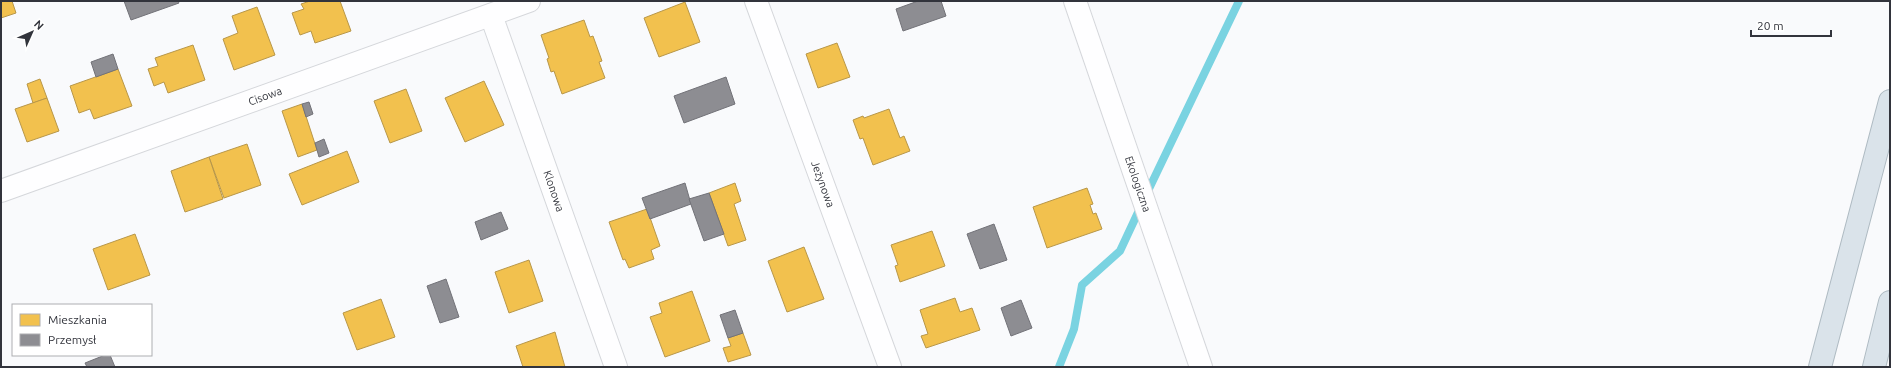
<svg xmlns="http://www.w3.org/2000/svg" width="1891" height="368" viewBox="0 0 1891 368" font-family="Ubuntu,sans-serif">
  <style>
    .homes { fill: #f2c14e; stroke: #b89749 }
    .industry { fill: #8d8d92; stroke: #727278 }
    .lines { fill: none; stroke-linecap: round; stroke-linejoin: round }
    .stream { stroke: #7ad3e1; stroke-width: 8 }
    .minor-casing { stroke: #d5d7db; stroke-width: 24 }
    .motorway-casing { stroke: #aebac2; stroke-width: 24 }
    .minor { stroke: #fefeff; stroke-width: 22 }
    .motorway { stroke: #dae3ea; stroke-width: 22 }
    .labels { text-anchor: middle; dominant-baseline: central; stroke-width: 4; stroke-linejoin: round; paint-order: stroke }
    .street-label { font-size: 11px; fill: #32343c; stroke: #fff }
  </style>
  <rect width="100%" height="100%" fill="#f9fafc"/>
  <!-- homes -->
  <g class="homes">
    <path d="M 1,1 L 12,1 L 16,13 L 1,18 Z"/>
    <path d="M 310,1 L 340,1 L 351,31 L 315,43 L 311,31 L 300,35 L 292,13 L 304,9 L 301,4 Z"/>
    <path d="M 685,2 L 700,42 L 659,57 L 644,18 Z"/>
    <path d="M 257,7 L 275,55 L 234,70 L 223,39 L 238,33 L 232,16 Z"/>
    <path d="M 584,20 L 590,37 L 593,36 L 602,61 L 599,62 L 605,78 L 562,94 L 554,71 L 551,72 L 547,59 L 549,58 L 541,35 Z"/>
    <path d="M 837,43 L 850,77 L 818,88 L 806,54 Z"/>
    <path d="M 193,45 L 205,80 L 168,93 L 164,82 L 154,86 L 148,69 L 158,66 L 155,58 Z"/>
    <path d="M 118,69 L 132,106 L 94,119 L 90,109 L 79,113 L 70,86 Z"/>
    <path d="M 40,79 L 47,98 L 33,103 L 27,84 Z"/>
    <path d="M 484,81 L 504,125 L 465,142 L 445,98 Z"/>
    <path d="M 406,89 L 422,131 L 390,143 L 374,101 Z"/>
    <path d="M 47,98 L 59,131 L 27,142 L 15,109 Z"/>
    <path d="M 302,104 L 317,150 L 298,157 L 282,111 Z"/>
    <path d="M 889,109 L 900,138 L 904,136 L 910,151 L 873,165 L 863,138 L 860,139 L 853,120 L 863,116 L 864,118 Z"/>
    <path d="M 247,144 L 261,185 L 224,198 L 209,157 Z"/>
    <path d="M 347,151 L 359,182 L 302,205 L 289,174 Z"/>
    <path d="M 209,157 L 223,199 L 185,212 L 171,171 Z"/>
    <path d="M 735,183 L 741,201 L 734,204 L 746,240 L 728,246 L 709,193 Z"/>
    <path d="M 1087,188 L 1093,204 L 1090,205 L 1093,214 L 1096,213 L 1102,229 L 1047,248 L 1033,207 Z"/>
    <path d="M 647,209 L 660,246 L 651,250 L 654,259 L 629,268 L 625,259 L 623,260 L 609,222 Z"/>
    <path d="M 932,231 L 945,266 L 900,282 L 895,266 L 898,265 L 891,245 Z"/>
    <path d="M 135,234 L 150,275 L 108,290 L 93,249 Z"/>
    <path d="M 804,247 L 824,299 L 787,312 L 768,261 Z"/>
    <path d="M 529,260 L 543,301 L 509,313 L 495,272 Z"/>
    <path d="M 692,291 L 710,341 L 665,357 L 650,317 L 662,313 L 659,303 Z"/>
    <path d="M 955,298 L 960,312 L 972,308 L 980,330 L 926,348 L 921,336 L 928,334 L 920,310 Z"/>
    <path d="M 381,299 L 395,337 L 357,350 L 343,313 Z"/>
    <path d="M 555,332 L 565,367 L 523,367 L 516,346 Z"/>
    <path d="M 743,333 L 751,355 L 728,362 L 723,348 L 731,346 L 728,338 Z"/>
  </g>
  <!-- industry -->
  <g class="industry">
    <path d="M 124,1 L 178,1 L 179,3 L 131,20 Z"/>
    <path d="M 918,1 L 941,1 L 946,16 L 903,31 L 896,9 Z"/>
    <path d="M 113,54 L 118,69 L 96,77 L 91,62 Z"/>
    <path d="M 726,77 L 735,104 L 684,123 L 674,96 Z"/>
    <path d="M 309,102 L 313,114 L 306,117 L 302,104 Z"/>
    <path d="M 324,139 L 329,153 L 319,157 L 315,143 Z"/>
    <path d="M 685,183 L 691,204 L 650,219 L 642,198 Z"/>
    <path d="M 709,193 L 724,234 L 704,241 L 689,199 Z"/>
    <path d="M 501,212 L 508,229 L 481,240 L 475,222 Z"/>
    <path d="M 994,224 L 1007,260 L 980,269 L 967,234 Z"/>
    <path d="M 446,279 L 459,317 L 440,323 L 427,286 Z"/>
    <path d="M 1021,300 L 1032,328 L 1011,336 L 1001,308 Z"/>
    <path d="M 735,310 L 743,333 L 728,338 L 720,315 Z"/>
    <path d="M 105,355 L 110,355 L 115,367 L 87,367 L 85,363 Z"/>
  </g>
  <g class="lines">
    <!-- stream -->
    <g class="stream">
      <path d="M 1146,195 L 1239,1"/>
      <path d="M 1059,367 L 1074,329 L 1082,285 L 1120,251 L 1141,206"/>
    </g>
    <defs>
      <g id="minor">
        <path d="M 756,1 L 890,367"/>
        <path d="M 1075,1 L 1201,367"/>
        <path d="M 491,15 L 616,367"/>
        <path d="M 1,191 L 529,1"/>
      </g>
      <g id="motorway">
        <path d="M 1820,367 L 1890,101"/>
        <path d="M 1874,367 L 1890,302"/>
      </g>
    </defs>
    <!-- minor casing -->
    <use href="#minor" class="minor-casing"/>
    <!-- motorway casing -->
    <use href="#motorway" class="motorway-casing"/>
    <!-- minor -->
    <use href="#minor" class="minor"/>
    <!-- motorway -->
    <use href="#motorway" class="motorway"/>
  </g>
  <g class="labels">
    <!-- street labels -->
    <g class="street-label">
      <text transform="translate(265 96) rotate(-20)">Cisowa</text>
      <text transform="translate(823 184) rotate(70)">Jeżynowa</text>
      <text transform="translate(1138 184) rotate(71)">Ekologiczna</text>
      <text transform="translate(554 191) rotate(71)">Klonowa</text>
    </g>
  </g>
  <!-- border -->
  <rect width="1891" height="368" fill="none" stroke="#32343c" stroke-width="4"/>
  <!-- legend -->
  <rect x="12" y="304" width="140" height="52" fill="#ffffff" stroke="#adaeb1"/>
  <rect x="20" y="314" width="20" height="12" fill="#f2c14e" stroke="#adaeb1"/>
  <text x="48" y="324" font-size="12" fill="#32343c">Mieszkania</text>
  <rect x="20" y="334" width="20" height="12" fill="#8d8d92" stroke="#adaeb1"/>
  <text x="48" y="344" font-size="12" fill="#32343c">Przemysł</text>
  <!-- north arrow -->
  <g transform="translate(32 32) rotate(45)" stroke="#ffffff" stroke-width="3" paint-order="stroke">
  <path d="M0-3L7 15L0 10L-7 15Z" fill="#32343c"/>
  <text y="-6" font-size="11" font-weight="bold" text-anchor="middle" fill="#32343c">N</text>
  </g>
  <!-- scale -->
  <path d="M1751 30v6h80v-6" fill="none" stroke="#32343c" stroke-width="2"/>
  <text x="1757" y="30" font-size="12" fill="#32343c" stroke="#ffffff" stroke-width="3" paint-order="stroke">20 m</text>
</svg>
